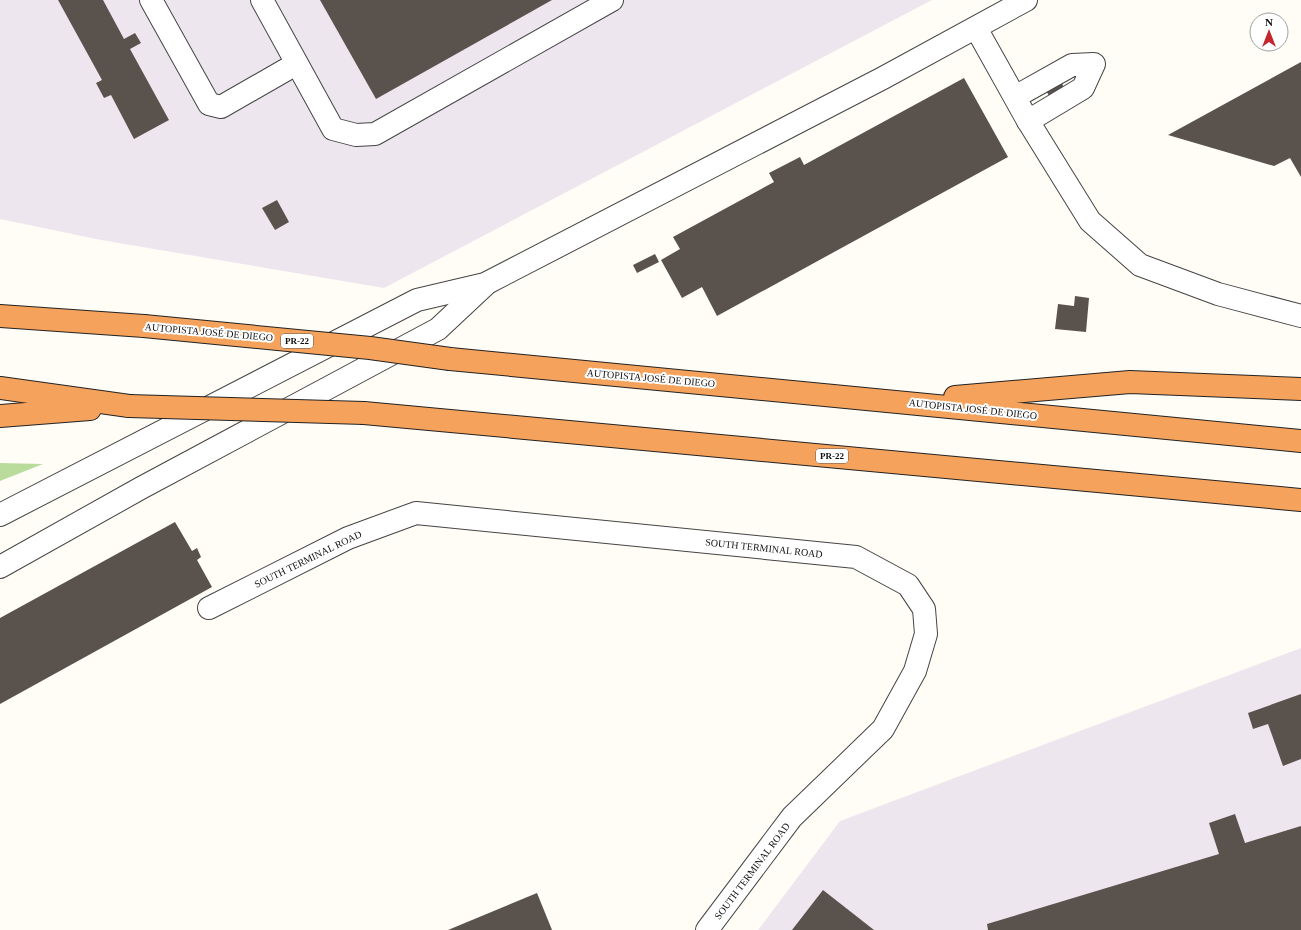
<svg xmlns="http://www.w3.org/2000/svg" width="1301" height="930" viewBox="0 0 1301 930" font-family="'Times New Roman',serif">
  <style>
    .industrial { fill: #eee6ef }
    .forest { fill: #b9dc9c }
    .building { fill: #5a524d }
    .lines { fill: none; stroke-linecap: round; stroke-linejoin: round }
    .minor-casing { stroke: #444; stroke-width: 24 }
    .highway-casing { stroke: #222; stroke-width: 24 }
    .minor { stroke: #fff; stroke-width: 22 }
    .highway { stroke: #f5a25d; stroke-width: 22 }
    .highway-bridge-casing { stroke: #222; stroke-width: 24; stroke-linecap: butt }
    .highway-bridge { stroke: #f5a25d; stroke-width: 22 }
    .labels { text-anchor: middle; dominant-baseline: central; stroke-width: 4; stroke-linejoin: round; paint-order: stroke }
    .shield { fill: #fff; stroke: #585858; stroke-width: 1 }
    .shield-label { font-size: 9px; font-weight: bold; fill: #111 }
    .street-label { font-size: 10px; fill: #111; stroke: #fff }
  </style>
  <rect width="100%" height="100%" fill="#fffdf5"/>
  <!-- industrial -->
  <g class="industrial">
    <path d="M 0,0 L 932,0 L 384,288 L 101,240 L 0,219 Z"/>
    <path d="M 1301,648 L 1301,930 L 758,930 L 840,821 Z"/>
  </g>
  <!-- forest -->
  <path class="forest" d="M 0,463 L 43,464 L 0,481 Z"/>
  <!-- building -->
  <g class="building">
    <path d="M 58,0 L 103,0 L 124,39 L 135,33 L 141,43 L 130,49 L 169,120 L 134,139 L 111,95 L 104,98 L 96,83 L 102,80 Z"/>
    <path d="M 320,0 L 552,0 L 376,99 Z"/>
    <path d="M 1301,62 L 1301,177 L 1290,158 L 1274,166 L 1168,135 Z"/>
    <path d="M 964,78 L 1008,157 L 717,316 L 702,287 L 682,298 L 661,260 L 680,249 L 673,237 L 774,182 L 769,173 L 800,157 L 804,165 Z"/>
    <path d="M 1060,79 L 1065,90 L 1050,98 L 1045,88 Z"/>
    <path d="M 277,200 L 289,222 L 275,230 L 262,208 Z"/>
    <path d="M 655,254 L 659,262 L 637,273 L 633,265 Z"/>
    <path d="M 1075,296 L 1089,298 L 1086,332 L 1055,329 L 1058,304 L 1074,306 Z"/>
    <path d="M 175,522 L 192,551 L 197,548 L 201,557 L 197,560 L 212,587 L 0,704 L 0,618 Z"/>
    <path d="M 1301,694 L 1301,759 L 1283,766 L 1268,724 L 1253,729 L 1248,713 Z"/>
    <path d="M 1235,814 L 1245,843 L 1301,826 L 1301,930 L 988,930 L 987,924 L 1219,854 L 1209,823 Z"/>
    <path d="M 823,890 L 874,930 L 792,930 Z"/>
    <path d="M 537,893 L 552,930 L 448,930 Z"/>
  </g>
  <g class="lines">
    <defs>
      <g id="minor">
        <path d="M 151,0 L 209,104 L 221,107 L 296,64"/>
        <path d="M 262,0 L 333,129 L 356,135 L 375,134 L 612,0"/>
        <path d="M 976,28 L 1028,121 L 1090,221 L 1140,265 L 1218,294 L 1301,316"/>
        <path d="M 1015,97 L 1072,65 L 1094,64 L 1083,88 L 1028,121"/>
        <path d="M 0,515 L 417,300 L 485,284 L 883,78 L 1026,0"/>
        <path d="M 0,567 L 141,488 L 438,329 L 485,285"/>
        <path d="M 209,608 L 348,538 L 416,513 L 856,557 L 908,585 L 924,609 L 926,634 L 915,671 L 883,729 L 792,817 L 707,930"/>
      </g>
      <g id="highway">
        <path d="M 0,316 L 144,326"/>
        <path d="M 450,359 L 1301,441"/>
        <path d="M 0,388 L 129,406"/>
        <path d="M 955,397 L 1130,382 L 1301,389"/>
        <path d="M 364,413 L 1301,500"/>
        <path d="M 0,416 L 90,409"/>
      </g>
    </defs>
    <!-- minor casing -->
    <use href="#minor" class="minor-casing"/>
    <!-- highway casing -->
    <use href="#highway" class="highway-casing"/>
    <!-- minor -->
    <use href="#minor" class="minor"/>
    <!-- highway -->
    <use href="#highway" class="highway"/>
    <defs>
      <g id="highway-bridge">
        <path d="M 144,326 L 370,348 L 450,359"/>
        <path d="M 129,406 L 364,413"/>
      </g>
    </defs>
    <!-- highway-bridge casing -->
    <use href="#highway-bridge" class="highway-bridge-casing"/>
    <!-- highway-bridge -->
    <use href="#highway-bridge" class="highway-bridge"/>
  </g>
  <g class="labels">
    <!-- shield labels -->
    <g class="shield">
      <rect x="281" y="334" width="32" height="14" rx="3"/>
      <rect x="816" y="449" width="32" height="14" rx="3"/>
    </g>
    <g class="shield-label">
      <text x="297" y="341">PR-22</text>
      <text x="832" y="456">PR-22</text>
    </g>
    <!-- street labels -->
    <g class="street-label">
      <text transform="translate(209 332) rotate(5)">AUTOPISTA JOSÉ DE DIEGO</text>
      <text transform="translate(651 378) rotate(5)">AUTOPISTA JOSÉ DE DIEGO</text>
      <text transform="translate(973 409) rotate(6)">AUTOPISTA JOSÉ DE DIEGO</text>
      <text transform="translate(764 548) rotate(6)">SOUTH TERMINAL ROAD</text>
      <text transform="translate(308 559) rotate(-26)">SOUTH TERMINAL ROAD</text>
      <text transform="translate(752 871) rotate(-53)">SOUTH TERMINAL ROAD</text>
    </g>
  </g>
  <!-- north arrow -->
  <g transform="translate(1269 32)"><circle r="19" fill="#ffffff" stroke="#a0a0a0"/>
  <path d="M0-3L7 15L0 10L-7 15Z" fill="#c4262e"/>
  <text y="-6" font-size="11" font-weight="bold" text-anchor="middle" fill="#111111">N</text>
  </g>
</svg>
